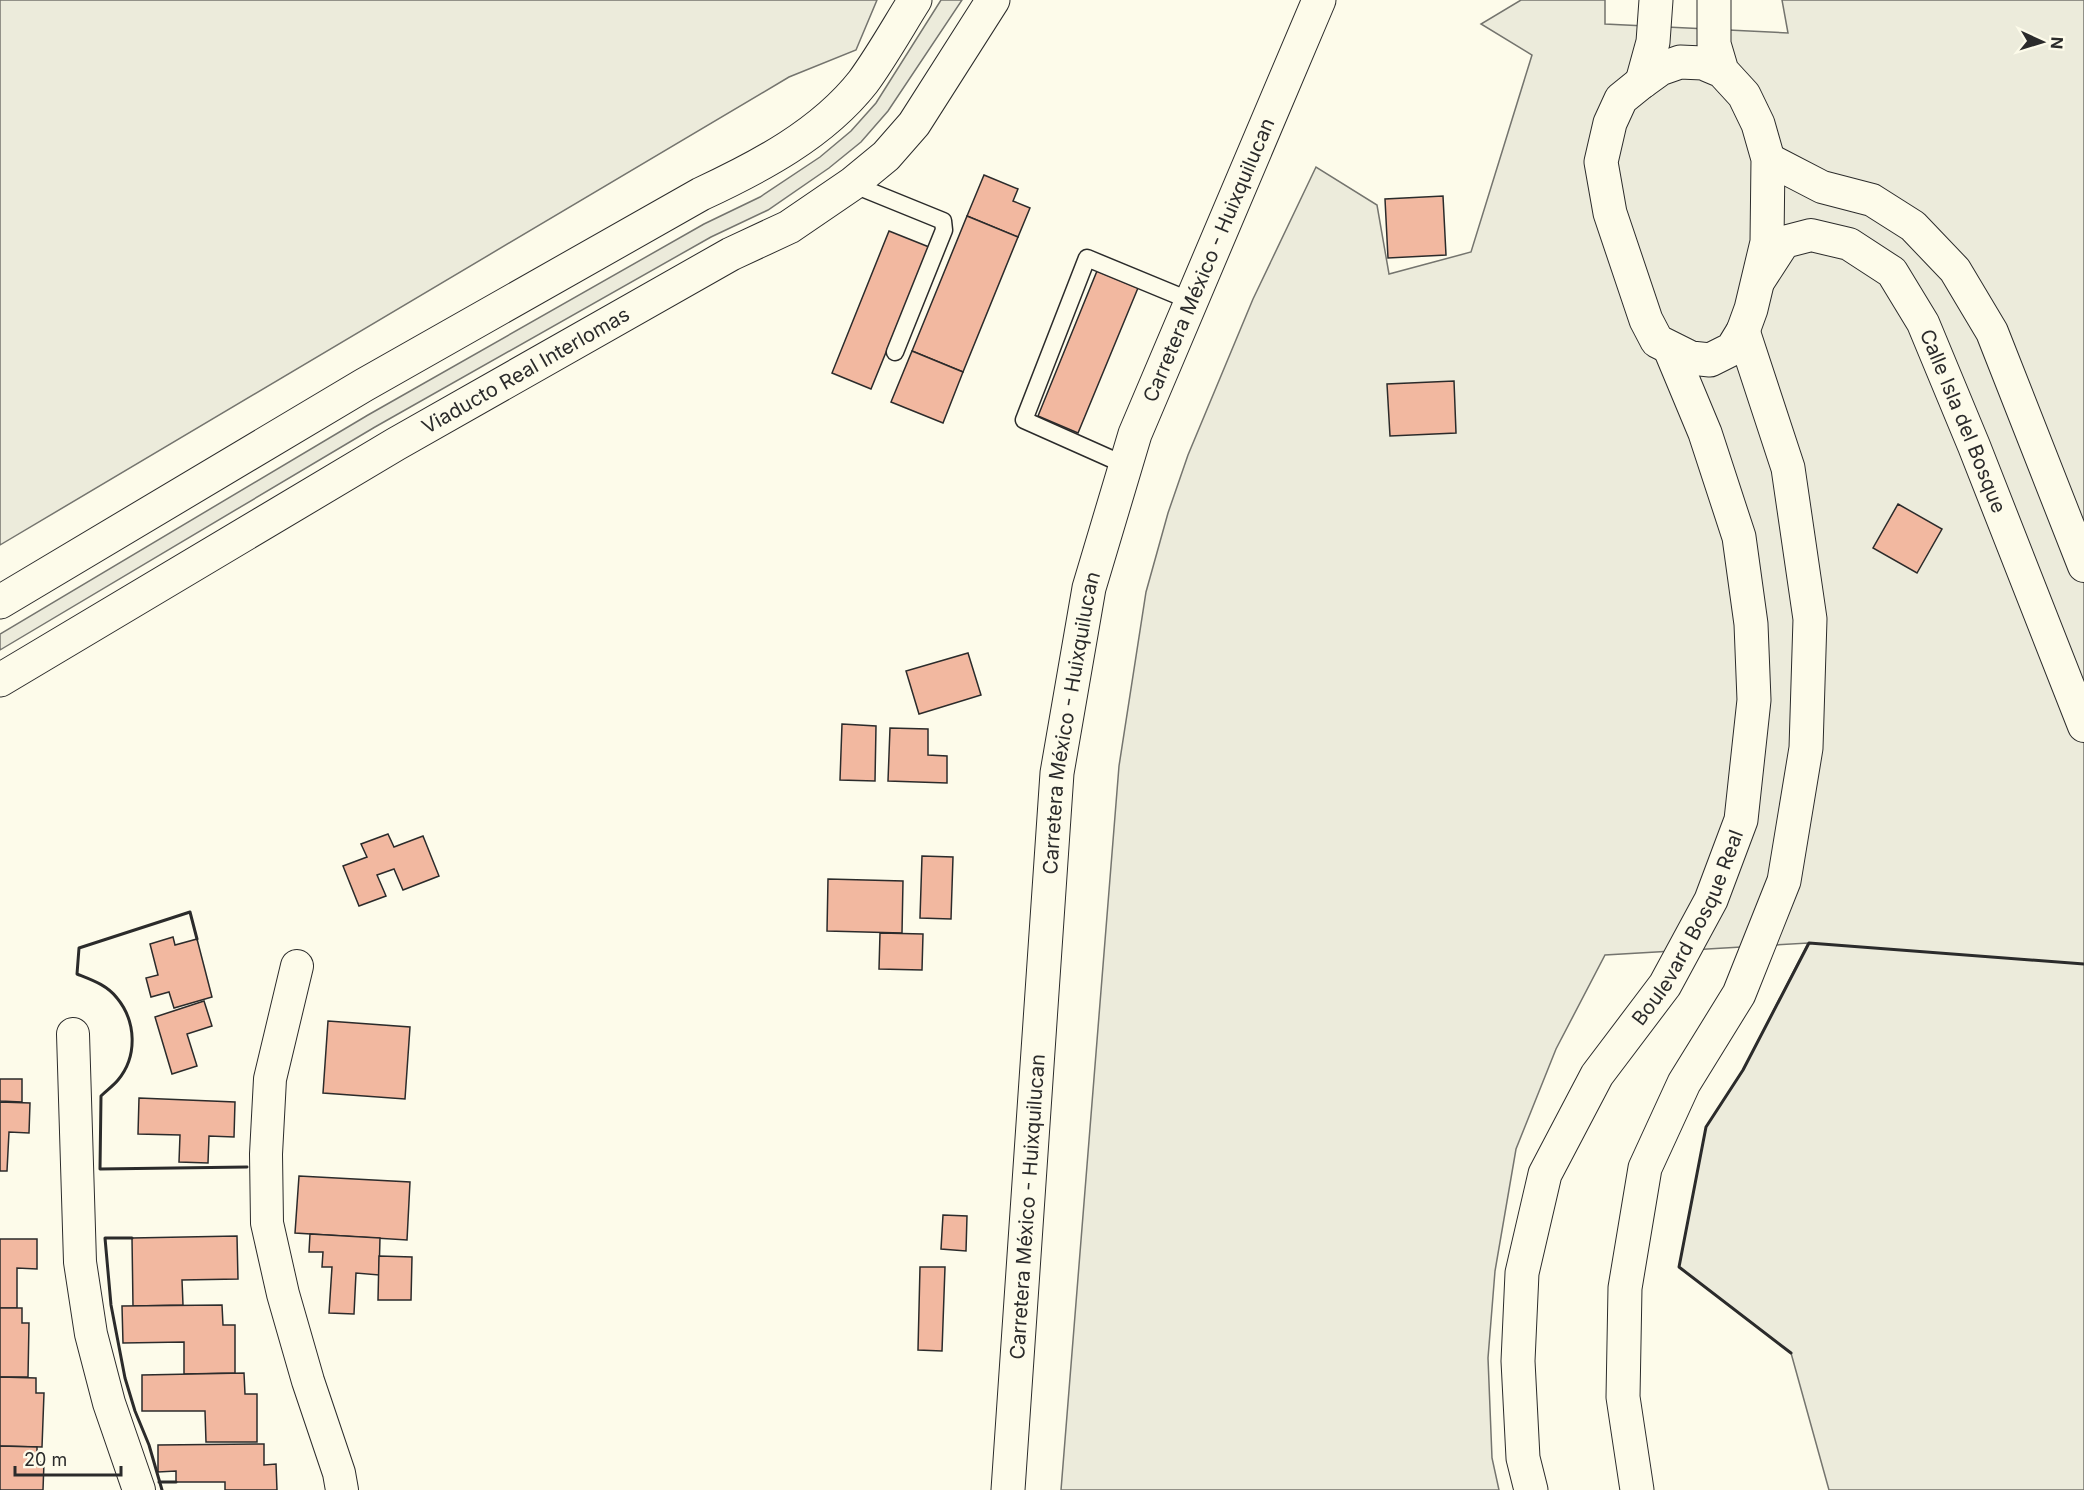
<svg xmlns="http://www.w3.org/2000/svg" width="2084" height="1490" viewBox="0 0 2084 1490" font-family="Inter,sans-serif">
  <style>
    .green { fill: #ecebdb; stroke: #74746e; stroke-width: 1.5 }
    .building { fill: #f2b8a0; stroke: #2b2b2b; stroke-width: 1.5 }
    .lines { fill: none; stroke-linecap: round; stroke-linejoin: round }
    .service-casing { stroke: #2b2b2b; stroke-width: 19 }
    .minor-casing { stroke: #2b2b2b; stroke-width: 34 }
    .tertiary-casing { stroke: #2b2b2b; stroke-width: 35 }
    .secondary-casing { stroke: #2b2b2b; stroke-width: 35 }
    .primary-casing { stroke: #2b2b2b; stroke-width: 35 }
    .service { stroke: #fdfbea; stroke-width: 16 }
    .minor { stroke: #fdfbea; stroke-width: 32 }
    .tertiary { stroke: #fdfbea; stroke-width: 33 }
    .secondary { stroke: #fdfbea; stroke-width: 33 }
    .primary { stroke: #fdfbea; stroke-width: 33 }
    .wall { stroke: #2b2b2b; stroke-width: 3 }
    .labels { text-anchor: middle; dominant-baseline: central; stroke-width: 4.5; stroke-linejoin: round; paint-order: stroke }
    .street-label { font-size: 20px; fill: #2b2b2b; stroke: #fdfbea }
  </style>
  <rect width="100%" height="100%" fill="#fdfbea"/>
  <!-- green -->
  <g class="green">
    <path d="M 0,0 L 877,0 L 856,50 L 789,77 L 0,545 Z"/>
    <path d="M 941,0 L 962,0 L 888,111 L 861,142 L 829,168 L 768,210 L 711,237 L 375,427 L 0,650 L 0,634 L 368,415 L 704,224 L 760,197 L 820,157 L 851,131 L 876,103 Z"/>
    <path d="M 1521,0 L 1605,0 L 1605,24 L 1788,33 L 1782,0 L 2084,0 L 2084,1490 L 1829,1490 L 1791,1353 L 1679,1267 L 1706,1127 L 1743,1070 L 1808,943 L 1605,955 L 1556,1049 L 1516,1149 L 1495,1271 L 1488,1358 L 1492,1458 L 1499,1490 L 1061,1490 L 1119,766 L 1146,592 L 1168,513 L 1188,455 L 1253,299 L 1316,167 L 1377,205 L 1389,274 L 1471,252 L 1532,55 L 1481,24 Z"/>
  </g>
  <!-- building -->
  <g class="building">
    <path d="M 984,175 L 1018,189 L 1013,201 L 1030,208 L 1018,237 L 967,216 Z"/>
    <path d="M 1443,196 L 1446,255 L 1388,258 L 1385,199 Z"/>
    <path d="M 967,216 L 1018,237 L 963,372 L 912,351 Z"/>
    <path d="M 889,231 L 929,247 L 871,389 L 832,373 Z"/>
    <path d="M 1097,271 L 1138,288 L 1078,433 L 1038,416 Z"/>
    <path d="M 912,351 L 963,372 L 943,423 L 891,402 Z"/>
    <path d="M 1454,381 L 1456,433 L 1390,436 L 1387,384 Z"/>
    <path d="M 1898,504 L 1942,529 L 1917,573 L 1873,548 Z"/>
    <path d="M 968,653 L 981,695 L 919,714 L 906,671 Z"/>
    <path d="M 842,724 L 876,726 L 875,781 L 840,780 Z"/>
    <path d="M 890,728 L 928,729 L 928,755 L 947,756 L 947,783 L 888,781 Z"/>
    <path d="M 388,834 L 394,847 L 423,836 L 439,876 L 403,890 L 394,869 L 377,875 L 386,896 L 359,906 L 343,866 L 367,857 L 361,844 Z"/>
    <path d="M 922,856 L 953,857 L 951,919 L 920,918 Z"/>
    <path d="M 828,879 L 903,881 L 902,933 L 827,931 Z"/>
    <path d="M 880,933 L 923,934 L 922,970 L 879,969 Z"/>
    <path d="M 173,937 L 175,945 L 197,939 L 212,997 L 174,1008 L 169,992 L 151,997 L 146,978 L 158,975 L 150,944 Z"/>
    <path d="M 204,1001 L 212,1026 L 187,1034 L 197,1066 L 172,1074 L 155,1017 Z"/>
    <path d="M 328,1021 L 410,1027 L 405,1099 L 323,1093 Z"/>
    <path d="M 0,1079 L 22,1079 L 22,1102 L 0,1101 Z"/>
    <path d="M 139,1098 L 235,1102 L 234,1137 L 209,1136 L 208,1163 L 179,1162 L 180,1135 L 138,1134 Z"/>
    <path d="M 0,1102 L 30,1103 L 29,1133 L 9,1132 L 7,1171 L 0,1171 Z"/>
    <path d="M 299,1176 L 410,1182 L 407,1240 L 295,1233 Z"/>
    <path d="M 943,1215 L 967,1216 L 966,1251 L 941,1249 Z"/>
    <path d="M 310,1234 L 380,1238 L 379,1275 L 356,1273 L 354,1314 L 329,1313 L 332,1267 L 322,1267 L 323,1252 L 309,1252 Z"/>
    <path d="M 237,1236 L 238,1279 L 182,1280 L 183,1305 L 133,1306 L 132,1238 Z"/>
    <path d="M 0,1239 L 37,1239 L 37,1269 L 17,1268 L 17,1308 L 0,1308 Z"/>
    <path d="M 379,1256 L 412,1257 L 411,1300 L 378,1300 Z"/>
    <path d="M 920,1267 L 945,1267 L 942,1351 L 918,1350 Z"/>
    <path d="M 222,1305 L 223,1325 L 235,1325 L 235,1373 L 184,1374 L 184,1342 L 123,1343 L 122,1306 Z"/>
    <path d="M 0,1308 L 22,1308 L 22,1323 L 29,1323 L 28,1377 L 0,1377 Z"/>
    <path d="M 244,1373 L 245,1394 L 257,1394 L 257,1442 L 206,1442 L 205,1411 L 142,1411 L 142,1375 Z"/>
    <path d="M 0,1377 L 36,1378 L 36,1393 L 44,1393 L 42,1447 L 0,1446 Z"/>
    <path d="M 264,1444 L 264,1465 L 276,1464 L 277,1490 L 225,1490 L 225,1482 L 176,1482 L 176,1471 L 158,1472 L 158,1445 Z"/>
    <path d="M 0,1446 L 37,1447 L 37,1462 L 44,1462 L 43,1490 L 0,1490 Z"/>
  </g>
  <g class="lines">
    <defs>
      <g id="service">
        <path d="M 852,184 L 943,221 L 944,230 L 895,352"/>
        <path d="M 1125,465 L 1024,420 L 1087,258 L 1191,301"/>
      </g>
      <g id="minor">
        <path d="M 1768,159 L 1822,187 L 1872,200 L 1913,226 L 1955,270 L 1992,332 L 2084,566"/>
        <path id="s1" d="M 1760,279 L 1784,242 L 1811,235 L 1849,244 L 1892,272 L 1923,323 L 1974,446 L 2084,726"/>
        <path d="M 297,966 L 270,1079 L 266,1154 L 267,1223 L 283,1294 L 308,1381 L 339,1473 L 342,1490"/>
        <path d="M 73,1034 L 80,1262 L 91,1334 L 109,1403 L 139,1490"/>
      </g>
      <g id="tertiary">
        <path d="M 1714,0 L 1714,44 L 1722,71 L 1744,95 L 1758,124 L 1768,159 L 1767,242 L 1751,309 L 1743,331 L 1732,349 L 1710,360 L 1691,358 L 1657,341 L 1646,320 L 1610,213 L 1601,162 L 1610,123 L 1621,99 L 1642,82 L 1660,69 L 1680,62 L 1703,63 L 1722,71"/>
        <path d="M 1642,82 L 1653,42 L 1656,0"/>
        <path id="s2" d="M 1531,1490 L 1523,1458 L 1518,1361 L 1522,1273 L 1545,1174 L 1597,1075 L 1665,985 L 1711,900 L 1741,820 L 1754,700 L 1751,624 L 1739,537 L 1705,433 L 1670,349"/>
        <path d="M 1637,1490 L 1623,1397 L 1625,1288 L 1645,1168 L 1684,1083 L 1739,994 L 1784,881 L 1806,748 L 1810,619 L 1788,468 L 1743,331"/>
      </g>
      <g id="secondary">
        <path d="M 0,602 L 364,385 L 701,194 C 759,167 822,134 863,82 C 882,56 898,27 915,0"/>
        <path id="s3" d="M 0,680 L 396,444 L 731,254 L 789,227 L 852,184 L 886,156 L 914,124 L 993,0"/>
      </g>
      <g id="primary">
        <path id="s4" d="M 1008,1490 L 1057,773 L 1089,588 L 1135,434 L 1319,0"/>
      </g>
    </defs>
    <!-- service casing -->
    <use href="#service" class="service-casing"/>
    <!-- minor casing -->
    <use href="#minor" class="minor-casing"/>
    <!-- tertiary casing -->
    <use href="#tertiary" class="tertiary-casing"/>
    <!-- secondary casing -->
    <use href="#secondary" class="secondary-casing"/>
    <!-- primary casing -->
    <use href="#primary" class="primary-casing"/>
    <!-- service -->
    <use href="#service" class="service"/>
    <!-- minor -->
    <use href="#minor" class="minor"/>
    <!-- tertiary -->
    <use href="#tertiary" class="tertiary"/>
    <!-- secondary -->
    <use href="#secondary" class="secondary"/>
    <!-- primary -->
    <use href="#primary" class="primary"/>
    <!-- wall -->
    <g class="wall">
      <path d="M 197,939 L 190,912 L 79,948 L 77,974 C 92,980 107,985 117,998 C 136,1021 138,1056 118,1080 C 113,1086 106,1091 101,1096 L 100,1169 L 247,1167"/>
      <path d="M 132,1238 L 105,1238 L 111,1305 L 125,1378 L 135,1411 L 149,1445 L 162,1490"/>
      <path d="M 1791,1353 L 1679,1267 L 1706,1127 L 1743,1070 L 1809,943 L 2084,964"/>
      <path d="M 159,1482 L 176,1482"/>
    </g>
  </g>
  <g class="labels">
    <!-- street labels -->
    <g class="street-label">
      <text stroke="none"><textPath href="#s4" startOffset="1256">Carretera México - Huixquilucan</textPath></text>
      <text stroke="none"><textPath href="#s3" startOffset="610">Viaducto Real Interlomas</textPath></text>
      <text stroke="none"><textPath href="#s1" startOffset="328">Calle Isla del Bosque</textPath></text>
      <text stroke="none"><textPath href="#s4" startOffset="770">Carretera México - Huixquilucan</textPath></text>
      <text stroke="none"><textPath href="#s2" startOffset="606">Boulevard Bosque Real</textPath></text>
      <text stroke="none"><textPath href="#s4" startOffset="284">Carretera México - Huixquilucan</textPath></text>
    </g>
  </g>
  <!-- north arrow -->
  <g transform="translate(2042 42) rotate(94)" stroke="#fdfbea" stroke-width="4.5" paint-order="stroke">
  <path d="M0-4.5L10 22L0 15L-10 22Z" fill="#2b2b2b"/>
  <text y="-9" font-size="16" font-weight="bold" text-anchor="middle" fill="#2b2b2b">N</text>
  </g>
  <!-- scale -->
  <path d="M15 1466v9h106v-9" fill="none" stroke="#2b2b2b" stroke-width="3"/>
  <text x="24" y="1466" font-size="18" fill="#2b2b2b" stroke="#fdfbea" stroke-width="4.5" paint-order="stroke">20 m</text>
</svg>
